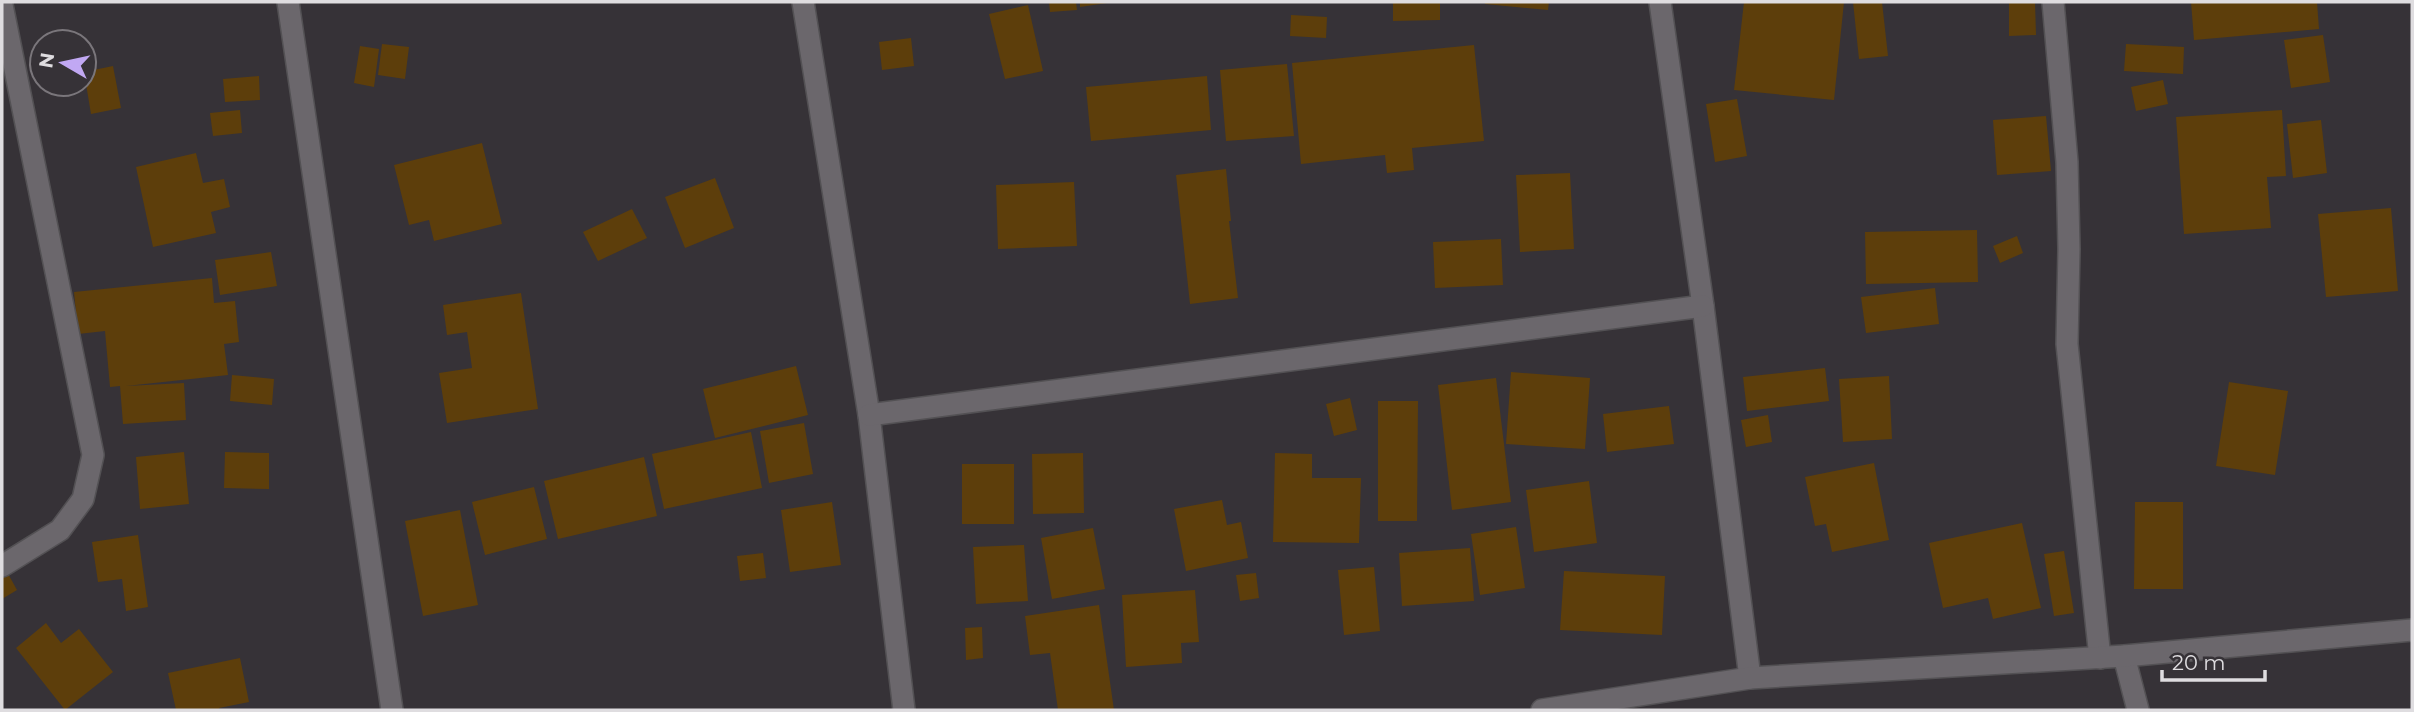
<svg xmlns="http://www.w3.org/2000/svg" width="2414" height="712" viewBox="0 0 2414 712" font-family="Montserrat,sans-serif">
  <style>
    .building { fill: #5d3e0b }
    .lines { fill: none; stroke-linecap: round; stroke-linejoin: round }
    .street-casing { stroke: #535154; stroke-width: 24 }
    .street { stroke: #6b676c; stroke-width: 21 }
  </style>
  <rect width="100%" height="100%" fill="#363237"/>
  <!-- building -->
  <g class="building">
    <path d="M 1049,2 L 1076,2 L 1077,10 L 1050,12 Z"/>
    <path d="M 1080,2 L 1107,2 L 1107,3 L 1080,7 Z"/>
    <path d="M 1393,2 L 1440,2 L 1440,20 L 1393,21 Z"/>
    <path d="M 1485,2 L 1549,2 L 1548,10 L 1485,4 Z"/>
    <path d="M 1744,2 L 1844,2 L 1834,100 L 1734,90 Z"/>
    <path d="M 1853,2 L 1882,2 L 1888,56 L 1859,59 Z"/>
    <path d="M 2009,2 L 2035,2 L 2036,35 L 2009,36 Z"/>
    <path d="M 2191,2 L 2317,2 L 2319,29 L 2194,40 Z"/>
    <path d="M 1028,5 L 1043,71 L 1005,79 L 989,14 Z"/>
    <path d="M 1291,15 L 1327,17 L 1326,38 L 1290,36 Z"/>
    <path d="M 2323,35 L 2330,82 L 2291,88 L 2284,40 Z"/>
    <path d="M 911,38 L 914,66 L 882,70 L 879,42 Z"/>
    <path d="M 382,44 L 409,47 L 405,79 L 378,75 Z"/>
    <path d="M 2126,44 L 2184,47 L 2183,74 L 2124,71 Z"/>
    <path d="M 1474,45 L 1484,141 L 1412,148 L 1414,170 L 1387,173 L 1385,155 L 1301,164 L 1292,63 Z"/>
    <path d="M 360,46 L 379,49 L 374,87 L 354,83 Z"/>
    <path d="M 1287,64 L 1294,136 L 1226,141 L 1220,70 Z"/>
    <path d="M 113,66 L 121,108 L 91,114 L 84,72 Z"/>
    <path d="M 259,76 L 260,100 L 225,102 L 223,79 Z"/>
    <path d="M 1207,76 L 1211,130 L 1091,141 L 1086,87 Z"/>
    <path d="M 2163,80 L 2168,104 L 2136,111 L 2131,87 Z"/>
    <path d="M 1737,99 L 1747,156 L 1715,162 L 1706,104 Z"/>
    <path d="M 240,110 L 242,133 L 213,136 L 210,113 Z"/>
    <path d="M 2282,110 L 2286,176 L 2267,177 L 2271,228 L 2184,234 L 2176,117 Z"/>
    <path d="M 2046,116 L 2051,171 L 1997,175 L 1993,120 Z"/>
    <path d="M 2321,120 L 2327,173 L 2293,178 L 2287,124 Z"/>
    <path d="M 482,143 L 502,224 L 434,241 L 429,220 L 409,225 L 394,165 Z"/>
    <path d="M 196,153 L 203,183 L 224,179 L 230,207 L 211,212 L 216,233 L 153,247 L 136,167 Z"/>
    <path d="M 1226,169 L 1231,221 L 1229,221 L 1238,298 L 1190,304 L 1176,175 Z"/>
    <path d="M 1570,173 L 1574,249 L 1520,252 L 1516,175 Z"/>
    <path d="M 715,178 L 734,228 L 685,248 L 665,197 Z"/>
    <path d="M 1074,182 L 1077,246 L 998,249 L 996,185 Z"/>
    <path d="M 2391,208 L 2398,291 L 2326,297 L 2318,214 Z"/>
    <path d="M 632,209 L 647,238 L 598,261 L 583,232 Z"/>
    <path d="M 1977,230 L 1978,282 L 1866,284 L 1865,232 Z"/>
    <path d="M 2017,236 L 2023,253 L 2000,263 L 1993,246 Z"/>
    <path d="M 1501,239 L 1503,285 L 1435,288 L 1433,242 Z"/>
    <path d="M 271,252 L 277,286 L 220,295 L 215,260 Z"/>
    <path d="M 212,278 L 214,303 L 235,301 L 239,342 L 224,344 L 228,375 L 126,386 L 184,383 L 186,420 L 123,424 L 120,386 L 110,387 L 105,331 L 78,334 L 74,292 Z"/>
    <path d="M 1935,288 L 1939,324 L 1866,333 L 1861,297 Z"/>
    <path d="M 521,293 L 538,409 L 447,423 L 439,373 L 472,368 L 467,332 L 447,335 L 443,305 Z"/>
    <path d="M 796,366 L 808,415 L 715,438 L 703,389 Z"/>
    <path d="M 1825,368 L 1829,401 L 1747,411 L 1743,377 Z"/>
    <path d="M 1511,372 L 1590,378 L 1585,449 L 1506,444 Z"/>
    <path d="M 232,375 L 274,379 L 272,405 L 230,401 Z"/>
    <path d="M 1889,376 L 1892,439 L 1843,442 L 1839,379 Z"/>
    <path d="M 1496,378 L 1511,502 L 1452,510 L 1438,385 Z"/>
    <path d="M 2229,382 L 2288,391 L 2275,475 L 2216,466 Z"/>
    <path d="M 1350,398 L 1357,430 L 1334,436 L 1326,404 Z"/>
    <path d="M 1378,401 L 1418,401 L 1417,521 L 1378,521 Z"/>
    <path d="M 1669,406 L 1674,444 L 1607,452 L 1603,414 Z"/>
    <path d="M 1768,415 L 1772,442 L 1746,447 L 1741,420 Z"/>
    <path d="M 804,423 L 813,474 L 769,483 L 760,431 Z"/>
    <path d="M 751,432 L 762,488 L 664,509 L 652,454 Z"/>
    <path d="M 184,452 L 189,504 L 140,509 L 136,457 Z"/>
    <path d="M 225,452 L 269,453 L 269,489 L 224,488 Z"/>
    <path d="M 1083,453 L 1084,513 L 1033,514 L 1032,454 Z"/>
    <path d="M 1275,453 L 1312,454 L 1312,478 L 1361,478 L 1359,543 L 1273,542 Z"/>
    <path d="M 644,457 L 657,516 L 558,539 L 544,481 Z"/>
    <path d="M 1874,463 L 1889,540 L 1832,552 L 1826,524 L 1815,526 L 1805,477 Z"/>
    <rect x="962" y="464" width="52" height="60"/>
    <path d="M 1589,481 L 1597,543 L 1534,552 L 1526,490 Z"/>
    <path d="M 534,487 L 547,539 L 485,555 L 472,502 Z"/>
    <path d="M 1222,500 L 1227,525 L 1241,522 L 1248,558 L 1186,571 L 1174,509 Z"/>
    <path d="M 832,502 L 841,565 L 790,572 L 781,510 Z"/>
    <path d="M 2135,502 L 2183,502 L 2183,589 L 2134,589 Z"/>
    <path d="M 460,510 L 478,605 L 423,616 L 405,521 Z"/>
    <path d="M 2022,523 L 2041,608 L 1993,619 L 1988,598 L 1943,608 L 1929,543 Z"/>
    <path d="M 1516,527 L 1525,588 L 1480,595 L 1471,534 Z"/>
    <path d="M 1093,528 L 1105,589 L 1052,599 L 1041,538 Z"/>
    <path d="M 138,535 L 148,607 L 126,611 L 122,579 L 98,582 L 92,542 Z"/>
    <path d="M 1024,545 L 1028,601 L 976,604 L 973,547 Z"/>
    <path d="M 1470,548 L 1474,601 L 1402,606 L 1399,553 Z"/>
    <path d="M 2064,551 L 2074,613 L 2054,616 L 2044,554 Z"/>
    <path d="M 763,553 L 766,578 L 740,581 L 737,556 Z"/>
    <path d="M 1374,567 L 1380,631 L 1344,635 L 1338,570 Z"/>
    <path d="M 6,570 L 17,590 L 2,599 L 2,573 Z"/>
    <path d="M 1564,571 L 1665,576 L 1662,635 L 1560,630 Z"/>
    <path d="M 1256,573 L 1259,598 L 1240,601 L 1236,575 Z"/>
    <path d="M 1195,590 L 1199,642 L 1181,643 L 1182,663 L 1126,667 L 1122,595 Z"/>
    <path d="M 1099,605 L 1114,710 L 1058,710 L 1050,653 L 1030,655 L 1025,616 Z"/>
    <path d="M 46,623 L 61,643 L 79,629 L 113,672 L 65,710 L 16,648 Z"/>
    <path d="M 982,627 L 983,658 L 966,660 L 965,628 Z"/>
    <path d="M 240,658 L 249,702 L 219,708 L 220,710 L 176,710 L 168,673 Z"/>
  </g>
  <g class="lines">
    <defs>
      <g id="street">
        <path d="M 288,2 L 392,710"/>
        <path d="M 803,2 L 869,415 L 904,710"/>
        <path d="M 1660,2 L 1703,306 L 1750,678"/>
        <path d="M 2053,2 L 2067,162 L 2069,249 L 2067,344 L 2100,658"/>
        <path d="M 2,5 L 93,455 L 83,499 L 60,530 L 2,566"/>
        <path d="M 869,415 L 1703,306"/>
        <path d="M 2124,656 L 2138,710"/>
        <path d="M 1542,710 L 1750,678 L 2124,656 L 2412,630"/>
      </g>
    </defs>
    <!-- street casing -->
    <use href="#street" class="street-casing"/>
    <!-- street -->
    <use href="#street" class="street"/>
  </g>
  <!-- border -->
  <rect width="2414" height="712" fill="none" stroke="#dfdde0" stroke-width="7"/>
  <!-- north arrow -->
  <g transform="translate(63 63) rotate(279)"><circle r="33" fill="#363237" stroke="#7a767b" stroke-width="2"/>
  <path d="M0-5L12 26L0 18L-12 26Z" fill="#c1a8f3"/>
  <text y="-10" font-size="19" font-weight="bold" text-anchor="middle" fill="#dfdde0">N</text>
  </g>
  <!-- scale -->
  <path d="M2162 670v10h103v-10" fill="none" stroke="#dfdde0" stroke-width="3.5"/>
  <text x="2172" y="670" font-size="21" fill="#dfdde0" stroke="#363237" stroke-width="5" paint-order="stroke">20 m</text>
</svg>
